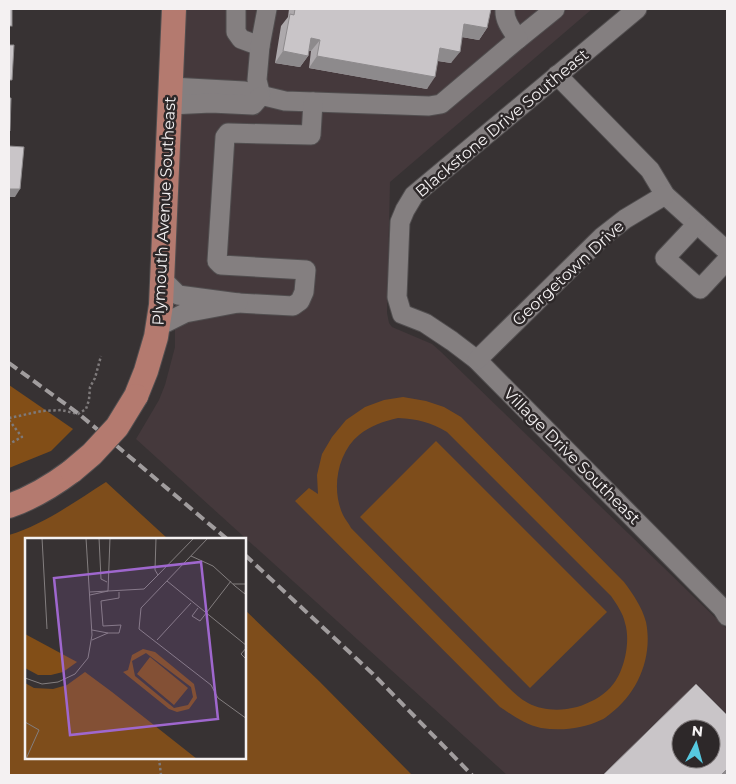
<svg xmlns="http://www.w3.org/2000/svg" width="736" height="784" viewBox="0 0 736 784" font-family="Montserrat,sans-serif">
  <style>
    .built { fill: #45393c; fill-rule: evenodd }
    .green { fill: #7e4d1b; fill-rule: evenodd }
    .forest { fill: #824e17 }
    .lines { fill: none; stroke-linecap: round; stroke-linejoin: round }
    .minor-casing { stroke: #514e4f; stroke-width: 21 }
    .major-casing { stroke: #514e4f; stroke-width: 26 }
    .path { stroke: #7e7a7b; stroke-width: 2.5; stroke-dasharray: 2.5 2.5; stroke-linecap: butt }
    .minor { stroke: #847f80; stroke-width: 19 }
    .major { stroke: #b47a6f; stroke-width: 24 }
    .rail { stroke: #a19d9e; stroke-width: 4; stroke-dasharray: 10 5; stroke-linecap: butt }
    .major-bridge-casing { stroke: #514e4f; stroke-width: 26; stroke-linecap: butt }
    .major-bridge { stroke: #b47a6f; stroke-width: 24 }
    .wall { fill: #ada9ac }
    .shaded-wall { fill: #8d8a8c }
    .building { fill: #c9c5c8; stroke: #8d8a8c; fill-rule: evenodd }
    .labels { text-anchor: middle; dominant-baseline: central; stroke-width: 5; stroke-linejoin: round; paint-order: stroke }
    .street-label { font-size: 16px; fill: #f4f1f2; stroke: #2d2829 }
    .inset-road { fill: none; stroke: #837e7f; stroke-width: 1 }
    .view { fill: #9f67ce; fill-opacity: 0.15; stroke: #9f67ce; stroke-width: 2.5 }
    .inset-edge { fill: none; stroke: #f4f1f2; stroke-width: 2.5 }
  </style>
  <rect width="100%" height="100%" fill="#373233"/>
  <!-- built -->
  <path class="built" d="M 185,9 L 592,9 L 390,182 L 387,313 L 389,323 L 392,327 L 432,344 L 440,351 L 726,628 L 727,633 L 727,775 L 507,775 L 136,439 L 159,400 L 165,385 L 175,347 L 175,272 ZM 681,729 L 711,729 L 711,759 L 681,759 Z"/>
  <!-- green -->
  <g class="green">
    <path d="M 403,397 L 426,401 L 444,407 L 461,417 L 624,582 C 633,594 642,607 646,622 C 653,657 638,693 610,714 C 607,716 604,719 601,720 C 582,729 561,731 541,728 C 526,725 512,715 500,707 L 295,501 L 309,488 L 318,494 L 317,475 L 322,454 L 332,437 L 346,420 L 365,407 L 384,400 ZM 398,418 C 418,419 430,422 447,432 L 611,596 C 617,605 623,613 625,623 C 631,642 624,674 610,688 C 601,697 590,703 577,707 C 561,711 543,711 528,703 C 518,698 510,689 502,681 L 351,528 C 349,524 345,519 343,515 C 331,490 337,453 359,435 C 370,426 384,421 398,418 Z"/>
    <path d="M 436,441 L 607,612 L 530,688 L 360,517 Z"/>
    <path d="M 106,482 L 168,539 L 26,539 L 26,758 L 245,758 L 245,610 L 319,681 L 412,775 L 9,775 L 9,535 C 43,525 76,501 106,482 Z"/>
  </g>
  <!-- forest -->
  <path class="forest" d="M 9,385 L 73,429 L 51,451 L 9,468 Z"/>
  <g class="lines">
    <defs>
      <g id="minor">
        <path d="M 236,9 L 236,32 L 241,39 L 260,46"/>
        <path d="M 637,9 L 414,195 L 405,210 L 400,222 L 397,297 L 402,314 L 425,323 L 452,341 L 477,360 L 722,608 L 727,616"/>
        <path d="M 518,39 L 555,9"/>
        <path d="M 557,75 L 650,170 L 665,195 L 727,251"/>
        <path d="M 171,87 L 244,91 L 285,101 L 429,106 L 441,104 L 518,39 C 512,30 504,21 505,9"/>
        <path d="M 261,96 L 257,80 L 260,46 L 267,9"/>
        <path d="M 170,105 L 211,103 L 253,105 L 260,97"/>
        <path d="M 697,224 L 665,258 L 700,289 L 727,260"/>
        <path d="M 238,303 L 293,306 L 300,301 L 304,292 L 306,270 L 221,265 L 217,261 L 225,137 L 228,133 L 311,135 L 313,102"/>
        <path d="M 157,327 L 185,313 L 238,303 L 178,295 L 162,279"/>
        <path d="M 477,360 L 602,237 L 625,219 L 665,195"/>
      </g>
      <g id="major">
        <path d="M 136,396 L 146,371 L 156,337 L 161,305 L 174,9"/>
        <path d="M 9,506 C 32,498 52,486 72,471"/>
      </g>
    </defs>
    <!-- minor casing -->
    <use href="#minor" class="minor-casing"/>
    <!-- major casing -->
    <use href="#major" class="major-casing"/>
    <!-- path -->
    <g class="path">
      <path d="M 9,418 L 42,411 L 61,410 L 78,414 L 86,409 L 89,400 L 90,387 L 95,378 L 101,356"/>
      <path d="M 9,420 L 22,437 L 9,444"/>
      <path d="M 159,758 L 161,775"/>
    </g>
    <!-- minor -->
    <use href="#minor" class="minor"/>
    <!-- major -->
    <use href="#major" class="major"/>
    <!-- rail -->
    <g class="rail">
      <path d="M 9,363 L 79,414 L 227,539"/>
      <path d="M 245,555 L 373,674 L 472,775"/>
    </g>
    <defs>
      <path id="major-bridge" d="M 72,471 L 92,454 L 117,427 L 136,396"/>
    </defs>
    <!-- major-bridge casing -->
    <use href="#major-bridge" class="major-bridge-casing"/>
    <!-- major-bridge -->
    <use href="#major-bridge" class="major-bridge"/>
  </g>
  <!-- wall -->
  <path class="wall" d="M 289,9 L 491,9 L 487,28 L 479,40 L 462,37 L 451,63 L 438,61 L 427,89 L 309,68 L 311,51 L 309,51 L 308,56 L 300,67 L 275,63 L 281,26 L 288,17 Z"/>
  <!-- shaded-wall -->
  <g class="shaded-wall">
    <path d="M 464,24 L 487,28 L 479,40 L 456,36 Z"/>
    <path d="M 311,38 L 320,40 L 311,51 L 303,50 Z"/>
    <path d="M 440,48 L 460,52 L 451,63 L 432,60 Z"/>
    <path d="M 283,51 L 308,56 L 300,67 L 275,63 Z"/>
    <path d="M 317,56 L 435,77 L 427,89 L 309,68 Z"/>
    <path d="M 9,189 L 20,189 L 15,197 L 9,197 Z"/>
    <path d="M 727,769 L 727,774 L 726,775 L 721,775 Z"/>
  </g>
  <!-- building -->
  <g class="building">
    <rect x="9" y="9" width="3" height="17"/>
    <path d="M 295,9 L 491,9 L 487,28 L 464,24 L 460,52 L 440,48 L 435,77 L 317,56 L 320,40 L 311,38 L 308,56 L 283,51 L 290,14 L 294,15 Z"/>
    <path d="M 9,45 L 14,45 L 12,80 L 9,80 Z"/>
    <path d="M 9,98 L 11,98 L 10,131 L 9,131 Z"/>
    <path d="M 9,146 L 24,147 L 20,189 L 9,189 Z"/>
    <path d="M 696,684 L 727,715 L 727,769 L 721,775 L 603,775 ZM 681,729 L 711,729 L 711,759 L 681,759 Z"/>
  </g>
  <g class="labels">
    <!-- street labels -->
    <g class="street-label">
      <text transform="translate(502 123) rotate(-40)">Blackstone Drive Southeast</text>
      <text transform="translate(164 211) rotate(-87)">Plymouth Avenue Southeast</text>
      <text transform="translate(568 273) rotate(-43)">Georgetown Drive</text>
      <text transform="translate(572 456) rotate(45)">Village Drive Southeast</text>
    </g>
  </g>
  <!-- overview -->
  <g transform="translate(25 538)">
    <rect width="221" height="221" fill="#373233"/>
    <path d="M 118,111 L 130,114 L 169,146 L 172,160 L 164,171 L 152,174 L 144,171 L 98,134 L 103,132 L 107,117 ZM 121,115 L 166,149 L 168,159 L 163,167 L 149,170 L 110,138 L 107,123 ZM 125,119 L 163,150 L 149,167 L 112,136 ZM 60,134 L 87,154 L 172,221 L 0,221 L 0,145 L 9,150 L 28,151 L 42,147 Z" fill="#7e4d1b" fill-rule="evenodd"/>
    <path d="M 0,96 L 52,124 L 38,134 L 26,137 L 13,137 L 0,130 Z" fill="#824e17"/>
    <path class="inset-road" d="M 17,0 L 22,91M 74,0 L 76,41 L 82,44M 183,0 L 116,70 L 114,91 L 186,147 L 193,160 L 222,181M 166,18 L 188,28 L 210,48 L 220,56 L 221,46 L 208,46M 133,37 L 169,0M 142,43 L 222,108M 83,53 L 85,0M 65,54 L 119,51 L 133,37 L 130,32 L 131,0M 65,57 L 83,53M 173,70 L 167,78 L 175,83 L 206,43M 67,92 L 83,95 L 67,102M 83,95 L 94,95 L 96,87 L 78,88 L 76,63 L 94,60 L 94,54M 132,102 L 166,65M 222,109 L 216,116 L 222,122M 0,140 L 17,146 L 33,144 L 50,136 L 63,120 L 67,97 L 61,0M 0,184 L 14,192 L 1,221"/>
    <path class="view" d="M 176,24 L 193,181 L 45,197 L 29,40 Z"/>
    <rect width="221" height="221" class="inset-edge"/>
  </g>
  <!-- border -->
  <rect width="736" height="784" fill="none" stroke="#f4f1f2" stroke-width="20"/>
  <!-- north arrow -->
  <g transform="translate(696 744) rotate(6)"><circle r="24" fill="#2d2829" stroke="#7d7879"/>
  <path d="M0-4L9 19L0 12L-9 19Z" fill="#56c9e0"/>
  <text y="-8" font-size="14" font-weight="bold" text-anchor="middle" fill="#f4f1f2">N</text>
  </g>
</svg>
